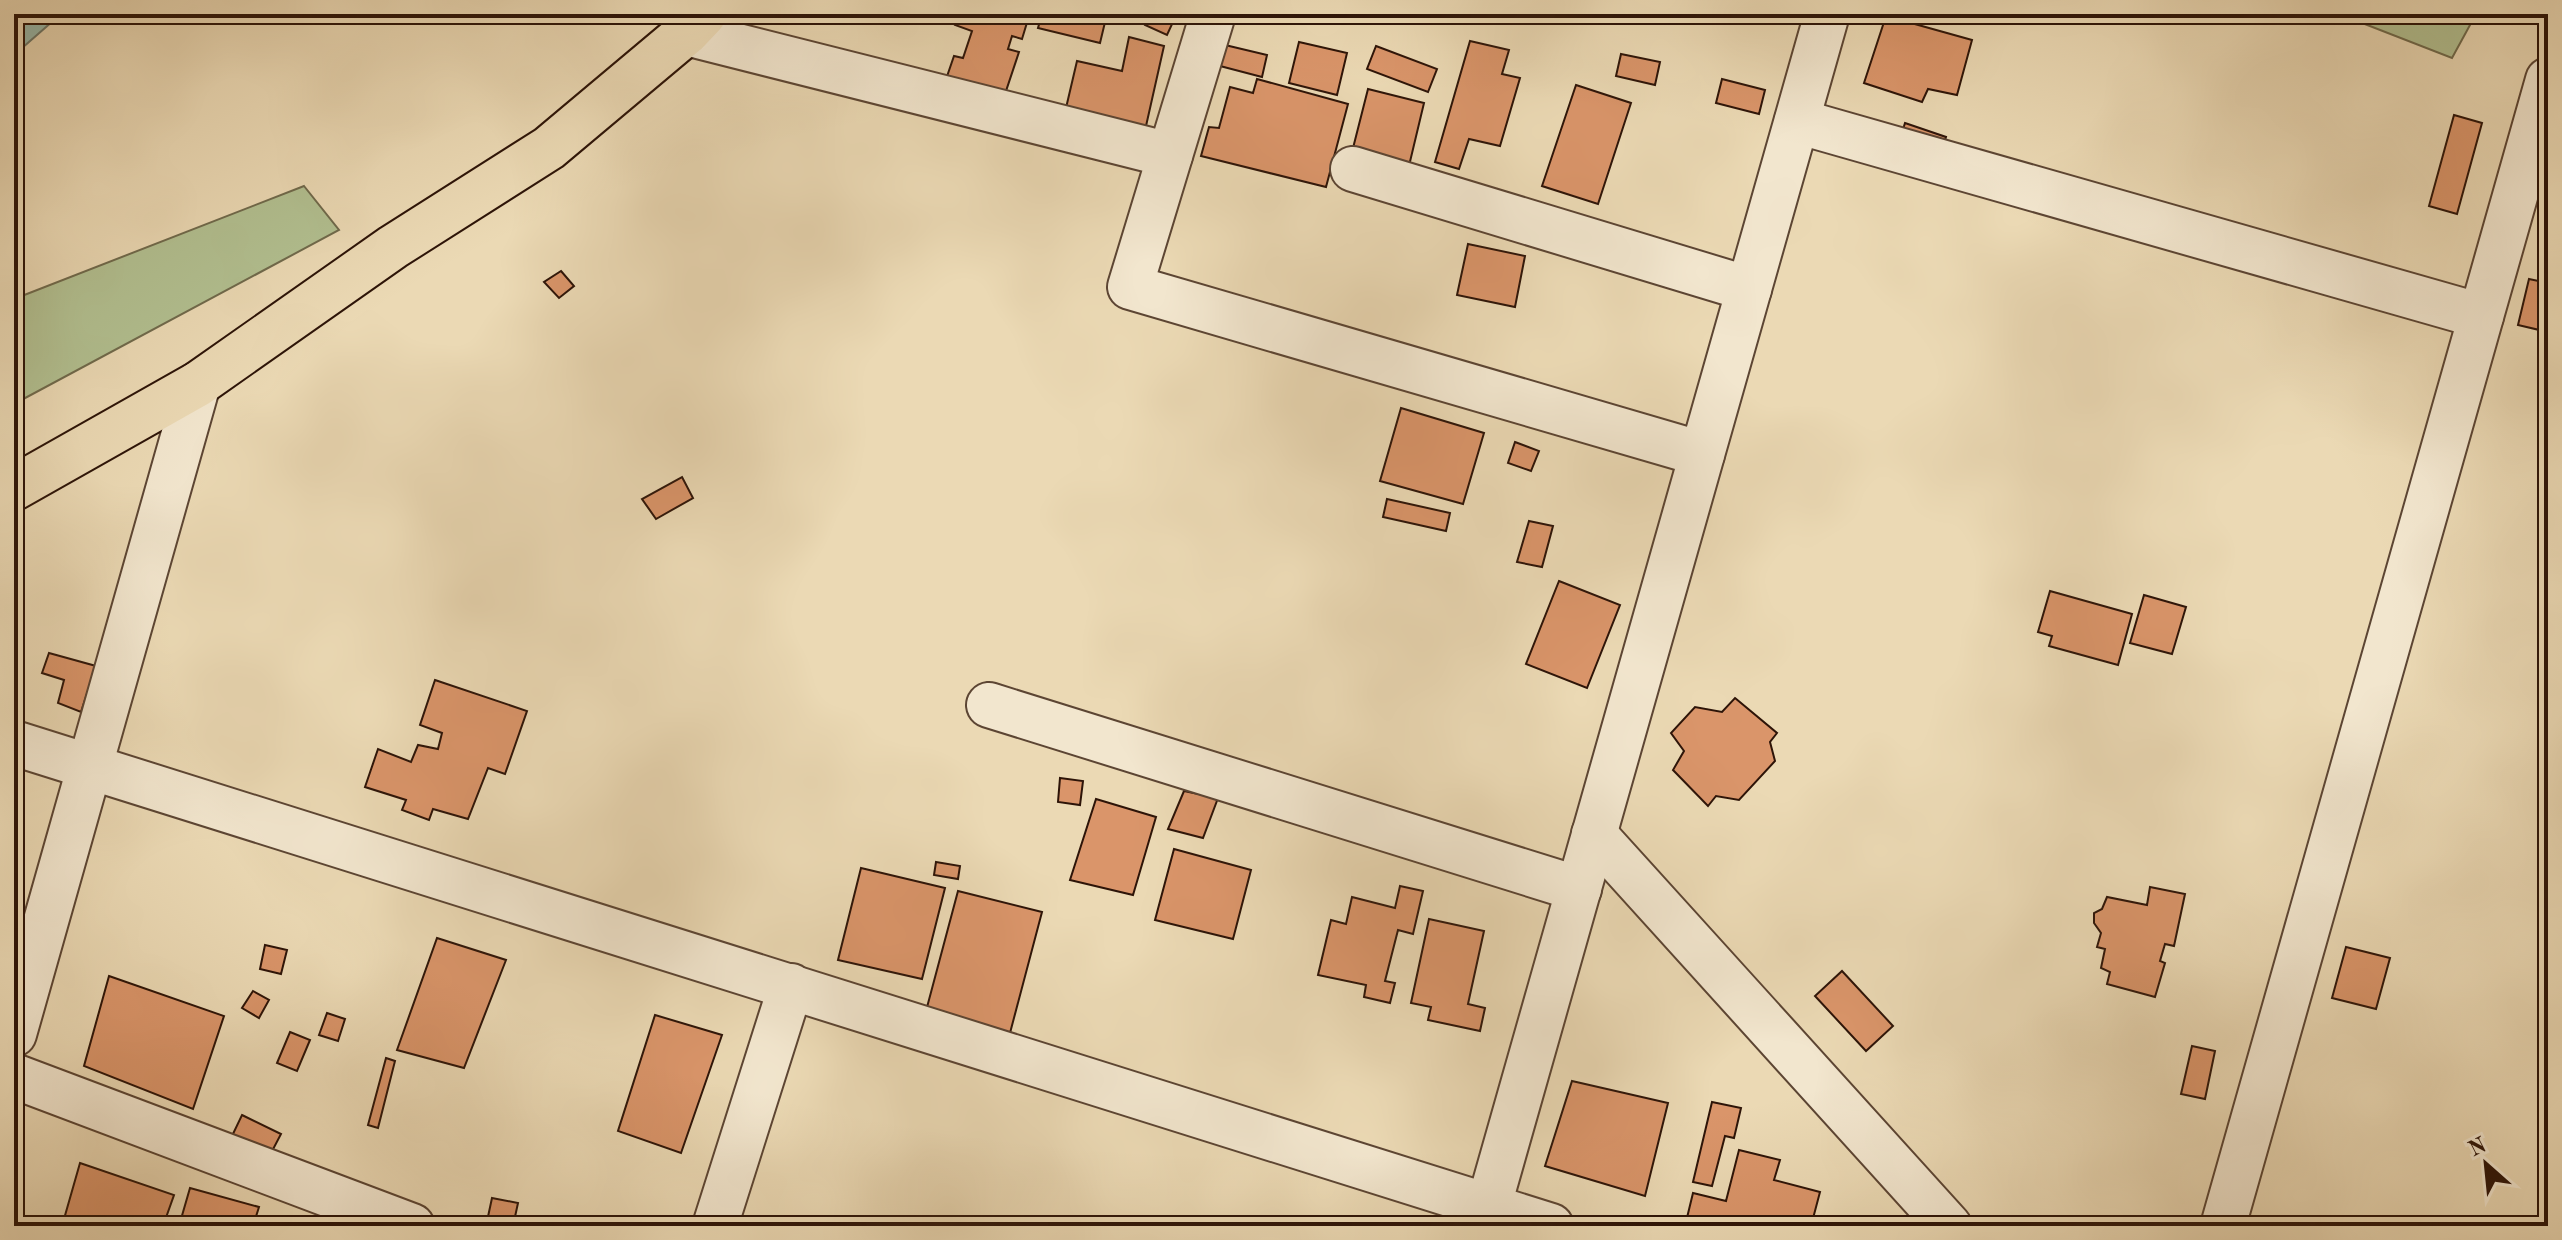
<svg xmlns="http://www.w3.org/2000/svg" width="2562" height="1240" viewBox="0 0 2562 1240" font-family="'Old Standard TT',serif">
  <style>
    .green { fill: #b2c091; stroke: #706a4c; stroke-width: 2 }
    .water { fill: #98baac; stroke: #6d786a; stroke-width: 2 }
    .building { fill: #da956a; stroke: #2d1408; stroke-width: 2 }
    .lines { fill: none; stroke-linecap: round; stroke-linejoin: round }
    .minor-casing { stroke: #5c4533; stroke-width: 48 }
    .major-casing { stroke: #2d1408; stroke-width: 48 }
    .minor { stroke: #f2e6ce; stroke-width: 44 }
    .major { stroke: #ebd9b4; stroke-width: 44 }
  </style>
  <rect width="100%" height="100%" fill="#ebd9b4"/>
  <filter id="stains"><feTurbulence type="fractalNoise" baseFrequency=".0025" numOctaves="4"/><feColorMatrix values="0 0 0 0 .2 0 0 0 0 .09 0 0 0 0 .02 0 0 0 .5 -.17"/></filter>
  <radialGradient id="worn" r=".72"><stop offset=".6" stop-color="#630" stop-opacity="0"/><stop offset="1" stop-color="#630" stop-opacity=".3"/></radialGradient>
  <!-- green -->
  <g class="green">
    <path d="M 2339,14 L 2476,14 L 2452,58 Z"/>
    <path d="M 304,186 L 339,230 L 14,404 L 14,299 Z"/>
  </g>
  <!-- water -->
  <path class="water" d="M 14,14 L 61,14 L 14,55 Z"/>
  <!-- building -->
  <g class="building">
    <path d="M 959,14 L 1042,14 L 1041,20 L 1029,16 L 1022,39 L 1012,36 L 1008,49 L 1019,52 L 1001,106 L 943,88 L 954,56 L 963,58 L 972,31 L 955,25 Z"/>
    <path d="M 1042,14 L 1090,14 L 1106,18 L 1100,43 L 1038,28 Z"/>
    <path d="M 1149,14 L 1156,14 L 1173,22 L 1167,35 L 1145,25 Z"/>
    <path d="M 1886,16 L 1972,40 L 1957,95 L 1928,89 L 1922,102 L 1864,83 Z"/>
    <path d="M 1129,37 L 1164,46 L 1146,126 L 1066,108 L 1077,61 L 1122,71 Z"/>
    <path d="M 1470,41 L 1509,50 L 1502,74 L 1520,78 L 1500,146 L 1469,139 L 1459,169 L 1435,162 Z"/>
    <path d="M 1299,42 L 1347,53 L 1337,95 L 1289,83 Z"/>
    <path d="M 1225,45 L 1267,55 L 1262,77 L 1220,66 Z"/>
    <path d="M 1376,46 L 1437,69 L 1428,92 L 1367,69 Z"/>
    <path d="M 1621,54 L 1660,62 L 1655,85 L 1616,76 Z"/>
    <path d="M 1257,79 L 1348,104 L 1326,187 L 1201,156 L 1209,127 L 1219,128 L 1230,87 L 1253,93 Z"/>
    <path d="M 1722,79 L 1765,90 L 1759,114 L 1716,103 Z"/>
    <path d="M 1576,85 L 1631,103 L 1598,204 L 1542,186 Z"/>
    <path d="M 1368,89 L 1424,103 L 1408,170 L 1351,156 Z"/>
    <path d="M 2454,115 L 2482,123 L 2457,214 L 2429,206 Z"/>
    <path d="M 1905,123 L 1946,137 L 1940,156 L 1899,142 Z"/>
    <path d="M 1468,244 L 1525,256 L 1515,307 L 1457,295 Z"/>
    <path d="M 561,271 L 574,286 L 559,298 L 544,282 Z"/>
    <path d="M 2529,279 L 2548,283 L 2548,332 L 2518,325 Z"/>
    <path d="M 1401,408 L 1484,433 L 1463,504 L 1380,481 Z"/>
    <path d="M 1515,442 L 1539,451 L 1531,471 L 1508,463 Z"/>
    <path d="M 682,477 L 693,498 L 656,519 L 642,499 Z"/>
    <path d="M 1387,499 L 1450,513 L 1446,531 L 1383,517 Z"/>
    <path d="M 1529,521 L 1553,526 L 1542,567 L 1517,562 Z"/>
    <path d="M 1559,581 L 1620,605 L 1587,688 L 1526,664 Z"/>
    <path d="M 2050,591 L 2132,614 L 2118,665 L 2049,646 L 2052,636 L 2038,632 Z"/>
    <path d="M 2144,595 L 2186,607 L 2172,654 L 2130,643 Z"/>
    <path d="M 49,653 L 96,666 L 81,712 L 58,703 L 64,680 L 42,673 Z"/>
    <path d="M 435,680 L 527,711 L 505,774 L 488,768 L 468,819 L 433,809 L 429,820 L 402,810 L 406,800 L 365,787 L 378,749 L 411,762 L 418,745 L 438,749 L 442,733 L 420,725 Z"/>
    <path d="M 1735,698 L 1777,733 L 1770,742 L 1775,761 L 1739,800 L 1716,796 L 1708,806 L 1673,770 L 1684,751 L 1671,733 L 1695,707 L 1722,712 Z"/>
    <path d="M 1060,778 L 1083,781 L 1080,805 L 1058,802 Z"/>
    <path d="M 1184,791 L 1218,798 L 1203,838 L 1168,829 Z"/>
    <path d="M 1096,799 L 1156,817 L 1133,895 L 1070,880 Z"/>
    <path d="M 1174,849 L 1251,870 L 1233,939 L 1155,920 Z"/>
    <path d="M 936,862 L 960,866 L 958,879 L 934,875 Z"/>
    <path d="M 861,868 L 945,888 L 922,979 L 838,960 Z"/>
    <path d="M 1400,886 L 1423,891 L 1413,934 L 1398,930 L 1385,981 L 1395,983 L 1390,1003 L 1364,997 L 1366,985 L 1318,975 L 1331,920 L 1346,924 L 1352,897 L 1395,908 Z"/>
    <path d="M 2150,887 L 2185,894 L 2174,946 L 2165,944 L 2160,961 L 2165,963 L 2155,997 L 2107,984 L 2110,972 L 2101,968 L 2105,949 L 2097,947 L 2101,933 L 2094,923 L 2094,913 L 2102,909 L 2107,897 L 2147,905 Z"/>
    <path d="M 958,891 L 1042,912 L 1010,1033 L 926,1011 Z"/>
    <path d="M 1429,919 L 1484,931 L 1468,1004 L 1485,1008 L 1480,1031 L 1428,1020 L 1431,1007 L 1411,1003 Z"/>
    <path d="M 437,938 L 506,960 L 464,1068 L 397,1050 Z"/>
    <path d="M 265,945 L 287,950 L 281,974 L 260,969 Z"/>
    <path d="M 2346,947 L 2390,958 L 2376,1009 L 2332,998 Z"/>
    <path d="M 1842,971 L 1893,1026 L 1866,1051 L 1815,996 Z"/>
    <path d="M 109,976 L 224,1016 L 193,1109 L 84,1066 Z"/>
    <path d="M 253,991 L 269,1000 L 259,1018 L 242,1008 Z"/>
    <path d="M 327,1013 L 345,1019 L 338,1041 L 319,1035 Z"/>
    <path d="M 655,1015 L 722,1035 L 681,1153 L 618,1131 Z"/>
    <path d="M 290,1032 L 310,1040 L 297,1071 L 277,1063 Z"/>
    <path d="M 2192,1046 L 2215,1051 L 2205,1099 L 2181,1094 Z"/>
    <path d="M 386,1058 L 395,1061 L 378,1128 L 368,1125 Z"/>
    <path d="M 1572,1081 L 1668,1103 L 1645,1196 L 1545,1166 Z"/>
    <path d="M 1712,1102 L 1741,1108 L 1734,1138 L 1725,1136 L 1712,1186 L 1693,1182 Z"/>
    <path d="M 242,1115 L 281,1134 L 269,1157 L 231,1138 Z"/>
    <path d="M 1739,1150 L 1780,1160 L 1774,1180 L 1820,1192 L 1811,1226 L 1685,1226 L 1693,1193 L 1726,1201 Z"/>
    <path d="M 80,1163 L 174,1195 L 163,1226 L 62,1226 Z"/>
    <path d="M 190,1188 L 259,1207 L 253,1226 L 179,1226 Z"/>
    <path d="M 492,1198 L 518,1203 L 513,1226 L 486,1226 Z"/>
  </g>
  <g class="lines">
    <defs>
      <g id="minor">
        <path d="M 1213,14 L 1130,287 L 1702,454"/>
        <path d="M 686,33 L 1170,155"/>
        <path d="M 1797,121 L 2481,316"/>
        <path d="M 1353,169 L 1749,289"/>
        <path d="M 989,705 L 1579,889"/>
        <path d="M 14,743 L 1551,1226"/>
        <path d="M 1594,834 L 1949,1226"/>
        <path d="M 14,1034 L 198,384"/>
        <path d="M 14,1076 L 412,1226"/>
        <path d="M 715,1226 L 791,986"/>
        <path d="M 1483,1226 L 1827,14"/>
        <path d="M 2223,1226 L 2548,80"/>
      </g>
      <path id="major" d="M 14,488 L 198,384 L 393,247 L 549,148 L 686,33 L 704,14"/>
    </defs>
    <!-- minor casing -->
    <use href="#minor" class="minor-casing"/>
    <!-- major casing -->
    <use href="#major" class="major-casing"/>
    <!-- minor -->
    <use href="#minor" class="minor"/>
    <!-- major -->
    <use href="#major" class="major"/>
  </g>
  <!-- margin -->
  <rect width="2562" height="1240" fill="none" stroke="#ebd9b4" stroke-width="48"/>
  <rect x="16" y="16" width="2530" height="1208" fill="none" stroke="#2d1408" stroke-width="4"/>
  <rect x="24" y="24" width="2514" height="1192" fill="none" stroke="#2d1408" stroke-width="2"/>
  <!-- north arrow -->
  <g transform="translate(2486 1164) rotate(333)" stroke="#f2e6ce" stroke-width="6" paint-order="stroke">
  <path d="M0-6L14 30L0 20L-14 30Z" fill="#2d1408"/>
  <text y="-12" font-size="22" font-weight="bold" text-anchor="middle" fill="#2d1408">N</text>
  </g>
  <rect width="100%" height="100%" filter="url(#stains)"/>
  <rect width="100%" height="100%" fill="url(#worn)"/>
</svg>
